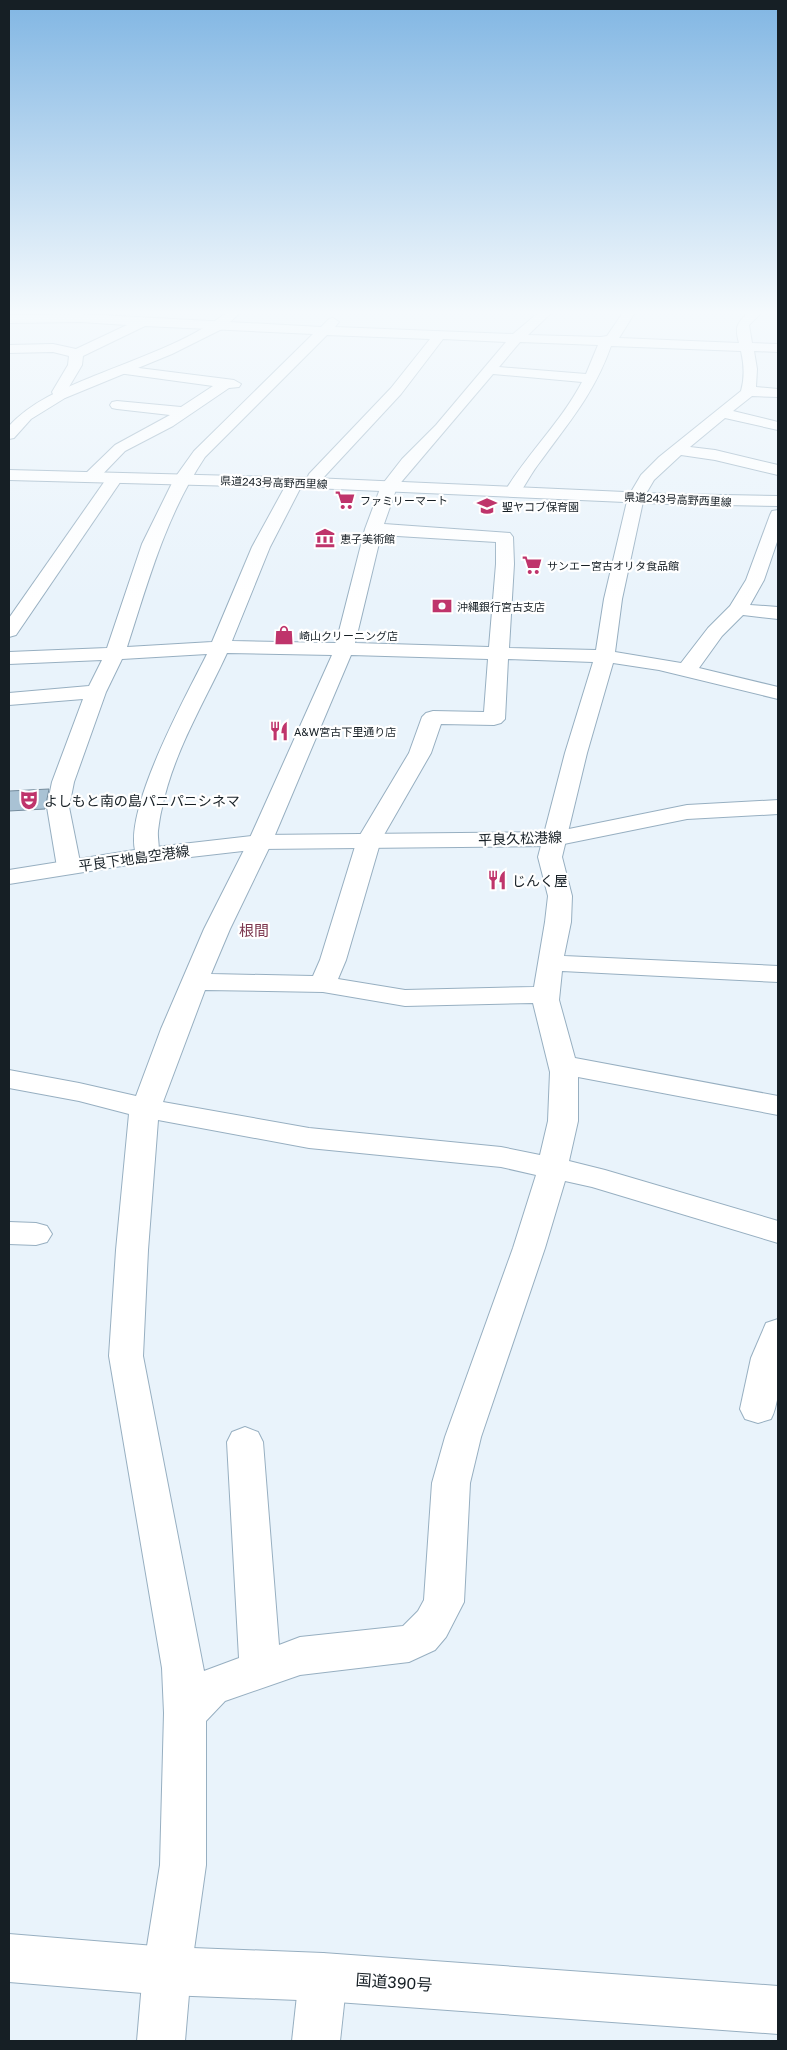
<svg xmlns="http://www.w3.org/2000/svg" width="787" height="2050" viewBox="0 0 787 2050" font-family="'Golos Text','Noto Sans JP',sans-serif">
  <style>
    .building { fill: #a9c2d4; stroke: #748b9c }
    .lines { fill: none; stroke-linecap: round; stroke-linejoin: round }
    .minor-casing { stroke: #97afc1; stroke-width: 2 }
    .major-casing { stroke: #97afc1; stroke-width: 2 }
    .highway-casing { stroke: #97afc1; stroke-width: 2 }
    .minor { fill: #fff; fill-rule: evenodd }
    .major { fill: #fff; fill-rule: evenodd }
    .highway { fill: #fff; fill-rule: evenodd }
    .labels { text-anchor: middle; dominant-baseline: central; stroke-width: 4.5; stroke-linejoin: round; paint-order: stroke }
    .far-street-label { font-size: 11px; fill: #161f25; stroke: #fff }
    .far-poi-label { font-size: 11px; fill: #161f25; stroke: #fff; text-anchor: start }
    .poi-label { font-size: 14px; fill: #161f25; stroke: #fff; text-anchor: start }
    .street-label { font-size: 14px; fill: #161f25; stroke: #fff }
    .neighbourhood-label { font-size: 15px; fill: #7c374e; stroke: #fff }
    .near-street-label { font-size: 16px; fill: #161f25; stroke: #fff }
  </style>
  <rect width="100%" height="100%" fill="#e9f3fb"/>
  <!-- building -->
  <path class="building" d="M 49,789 L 45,809 L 9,811 L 9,791 Z"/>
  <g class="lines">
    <defs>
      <g id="minor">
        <path d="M 81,314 L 321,327 L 329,319 L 333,318 L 339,322 L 335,327 L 513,334 L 537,314 L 550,314 L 528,335 L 601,337 L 607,336 L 622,314 L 634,314 L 619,338 L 739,343 C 735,328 736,324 747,314 L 760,314 L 749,325 L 752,343 L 778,344 L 778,352 L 754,351 L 757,369 L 756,387 L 778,389 L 778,397 L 752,396 L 733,411 L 778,422 L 778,430 L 725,418 L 690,447 L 715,450 L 778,465 L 778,475 L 715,460 L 681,455 L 654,480 L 644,497 L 622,599 L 615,652 L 681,663 L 708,628 L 730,606 L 746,580 L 770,515 L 772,511 L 778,510 L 778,539 L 764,580 L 750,605 L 778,607 L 778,619 L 743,615 L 722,636 L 699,668 L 778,687 L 778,699 L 659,670 L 613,663 L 587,753 L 562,857 L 572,896 L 571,922 L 564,956 L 778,966 L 778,982 L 562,971 L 559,1000 L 575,1058 L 778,1096 L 778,1115 L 578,1077 L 578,1121 L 569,1161 L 605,1170 L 778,1221 L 778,1243 L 592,1187 L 565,1181 L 545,1248 L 481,1437 L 470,1483 L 464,1602 L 446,1637 L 435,1650 L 409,1662 L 300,1675 L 225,1701 L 206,1721 L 206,1865 L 191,1971 L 185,2041 L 137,2041 L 143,1971 L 160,1865 L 164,1713 L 162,1668 L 109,1356 L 116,1250 L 129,1114 L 79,1101 L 9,1088 L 9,1070 L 79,1083 L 136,1096 L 161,1029 L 204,929 L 248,842 L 332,655 L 227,653 C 204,703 173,753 162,808 C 160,815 159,823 158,831 C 157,841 162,851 155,860 L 147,862 L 139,860 C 114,824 189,691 207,654 L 122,659 L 106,692 L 74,782 L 69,807 L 81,867 L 78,872 L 69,874 L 60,872 L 57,867 L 47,807 L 52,782 L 83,699 L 9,705 L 9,693 L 89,686 L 102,660 L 9,664 L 9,652 L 107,648 L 142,544 L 174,479 L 194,451 L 313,334 L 145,326 L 83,356 L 82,365 L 66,392 L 67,395 L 65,398 L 55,398 L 52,392 L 68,365 L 69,356 L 53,352 L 9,353 L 9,345 L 53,344 L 76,349 L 127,325 L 81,322 L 9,323 L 9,315 ZM 327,335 L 430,339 L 391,388 L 309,474 L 305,483 L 307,486 L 319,486 L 323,478 L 401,394 L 443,339 L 506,342 L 436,425 L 402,459 L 381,486 L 365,529 L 336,643 L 232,641 L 270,547 L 303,483 L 301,480 L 289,480 L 287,483 L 252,547 L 212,642 L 127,647 C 148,582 166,515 205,457 ZM 520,342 L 598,345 L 586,374 L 499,367 ZM 611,346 L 741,351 C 744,364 745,377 741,391 L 659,457 L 641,475 L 628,497 L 604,599 L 596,650 L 509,648 L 514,564 L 513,537 L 510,533 L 384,524 L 397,487 L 493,374 L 582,382 C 561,422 528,453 505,491 L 507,494 L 519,494 C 526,484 532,472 540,462 C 569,422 594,394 611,346 ZM 381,535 L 496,542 L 496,564 L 489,647 L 355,643 ZM 351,655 L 488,659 L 484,712 L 433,711 L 426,713 L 422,717 L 409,753 L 357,840 L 320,960 L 313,976 L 211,974 L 230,929 L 272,842 ZM 508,659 L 593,662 L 565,753 L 538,857 L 548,896 L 545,922 L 534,987 L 405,990 L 338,979 L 346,960 L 381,840 L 431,753 L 441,724 L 494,725 L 501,723 L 505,719 ZM 205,990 L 323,992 L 405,1006 L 533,1003 L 550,1072 L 548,1121 L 540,1155 L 501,1147 L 309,1128 L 163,1102 ZM 158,1120 L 309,1148 L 501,1167 L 536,1175 L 513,1248 L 445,1437 L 432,1483 L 424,1600 L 418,1611 L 403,1626 L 300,1637 L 279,1645 L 263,1442 L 258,1432 L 245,1427 L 232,1432 L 227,1442 L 239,1658 L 204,1671 L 143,1356 L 148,1250 Z"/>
        <path d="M 123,366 L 234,380 L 241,384 L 239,387 L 229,388 L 173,426 L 125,451 L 97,480 L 85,480 L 83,477 L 85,474 L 115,445 L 170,415 L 117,409 L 112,408 L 110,405 L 112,402 L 117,401 L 181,407 L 213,386 L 118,373 L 116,370 Z"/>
        <path d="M 115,473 L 121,475 L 123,478 L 16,635 L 9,637 L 9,618 L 109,475 Z"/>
        <path d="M 9,1222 L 36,1223 L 47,1226 L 52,1234 L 47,1242 L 36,1245 L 9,1244 Z"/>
        <path d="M 778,1319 C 780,1346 783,1396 771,1419 L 758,1423 L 745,1419 L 740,1409 L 751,1358 L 766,1323 Z"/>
        <path d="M 323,1953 L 340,1960 L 347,1977 L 340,2041 L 292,2041 L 299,1977 L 306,1960 Z"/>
      </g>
      <g id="major">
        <path d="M 225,314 L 239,314 L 222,329 L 172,354 L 65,398 L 31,419 L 14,438 L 9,439 L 9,426 C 32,401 63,389 94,376 C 138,358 187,342 225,314 Z"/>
        <path d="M 9,470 L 313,478 L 669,494 L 778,496 L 778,506 L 669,504 L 313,488 L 9,480 Z"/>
        <path d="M 778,800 L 778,814 L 687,819 L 554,846 L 260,849 L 147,862 L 9,884 L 9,870 L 147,848 L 260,835 L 554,832 L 687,805 Z"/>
      </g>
      <path id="highway" d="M 9,1934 L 167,1947 L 323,1953 L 778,1986 L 778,2034 L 323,2001 L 167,1995 L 9,1982 Z"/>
    </defs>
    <!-- minor casing -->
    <use href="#minor" class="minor-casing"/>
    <!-- major casing -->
    <use href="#major" class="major-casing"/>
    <!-- highway casing -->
    <use href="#highway" class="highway-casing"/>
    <!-- minor -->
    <use href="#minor" class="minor"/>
    <!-- major -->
    <use href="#major" class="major"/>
    <!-- highway -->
    <use href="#highway" class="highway"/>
  </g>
  <!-- sky -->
  <linearGradient id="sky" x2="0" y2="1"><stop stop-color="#81b6e3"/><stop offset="0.52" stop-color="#f5fafd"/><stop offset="1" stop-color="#f5fafd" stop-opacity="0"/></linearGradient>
  <rect width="787" height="601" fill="url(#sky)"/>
  <!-- icons -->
  <defs>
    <symbol id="supermarket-bare" viewBox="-9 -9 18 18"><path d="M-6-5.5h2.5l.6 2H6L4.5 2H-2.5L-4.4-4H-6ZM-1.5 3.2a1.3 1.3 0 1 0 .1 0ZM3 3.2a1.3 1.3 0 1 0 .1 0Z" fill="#bf346b" stroke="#fff" stroke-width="2.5" paint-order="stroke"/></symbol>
    <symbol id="school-bare" viewBox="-9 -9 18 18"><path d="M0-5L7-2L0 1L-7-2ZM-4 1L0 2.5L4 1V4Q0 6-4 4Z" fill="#bf346b" stroke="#fff" stroke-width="2.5" paint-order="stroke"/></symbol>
    <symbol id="museum-bare" viewBox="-9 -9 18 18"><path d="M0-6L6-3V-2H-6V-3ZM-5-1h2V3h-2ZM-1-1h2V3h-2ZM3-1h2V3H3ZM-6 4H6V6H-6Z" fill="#bf346b" stroke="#fff" stroke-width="2.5" paint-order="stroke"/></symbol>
    <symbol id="bank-bare" viewBox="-9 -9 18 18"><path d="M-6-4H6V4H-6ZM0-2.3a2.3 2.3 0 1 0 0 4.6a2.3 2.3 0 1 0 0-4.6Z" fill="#bf346b" stroke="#fff" stroke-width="2.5" paint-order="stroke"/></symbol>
    <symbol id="shop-bare" viewBox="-9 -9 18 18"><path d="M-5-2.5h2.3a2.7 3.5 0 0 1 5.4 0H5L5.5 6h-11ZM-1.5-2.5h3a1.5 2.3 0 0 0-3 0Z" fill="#bf346b" stroke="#fff" stroke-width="2.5" paint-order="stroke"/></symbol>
    <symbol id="restaurant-bare" viewBox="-9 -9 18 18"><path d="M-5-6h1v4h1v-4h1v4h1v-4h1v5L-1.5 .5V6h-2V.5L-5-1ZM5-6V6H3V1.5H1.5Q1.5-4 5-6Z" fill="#bf346b" stroke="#fff" stroke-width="2.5" paint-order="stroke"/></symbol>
    <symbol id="theatre-bare" viewBox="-9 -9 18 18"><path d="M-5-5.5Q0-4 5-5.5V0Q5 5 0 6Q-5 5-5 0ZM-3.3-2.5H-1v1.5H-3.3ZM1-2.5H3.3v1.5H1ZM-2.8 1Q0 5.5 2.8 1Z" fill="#bf346b" stroke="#fff" stroke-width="2.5" paint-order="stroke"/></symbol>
  </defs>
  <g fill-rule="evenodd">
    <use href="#supermarket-bare" x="331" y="486" width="28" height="28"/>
    <use href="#school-bare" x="473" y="492" width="28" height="28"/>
    <use href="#museum-bare" x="311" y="524" width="28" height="28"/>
    <use href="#supermarket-bare" x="518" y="551" width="28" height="28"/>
    <use href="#bank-bare" x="428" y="592" width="28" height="28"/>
    <use href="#shop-bare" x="270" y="621" width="28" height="28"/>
    <use href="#restaurant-bare" x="265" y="717" width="28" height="28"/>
    <use href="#theatre-bare" x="15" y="786" width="28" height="28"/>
    <use href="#restaurant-bare" x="483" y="866" width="28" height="28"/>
  </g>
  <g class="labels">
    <!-- far-street labels -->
    <g class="far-street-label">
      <text transform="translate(274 482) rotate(2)">県道243号高野西里線</text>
      <text transform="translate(678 499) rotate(3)">県道243号高野西里線</text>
    </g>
    <!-- far-poi labels -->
    <g class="far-poi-label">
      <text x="360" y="500">ファミリーマート</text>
      <text x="502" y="506">聖ヤコブ保育園</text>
      <text x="340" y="538">恵子美術館</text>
      <text x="547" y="565">サンエー宮古オリタ食品館</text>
      <text x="457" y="606">沖縄銀行宮古支店</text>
      <text x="299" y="635">崎山クリーニング店</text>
      <text x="294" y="731">A&amp;W宮古下里通り店</text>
    </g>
    <!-- poi labels -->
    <g class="poi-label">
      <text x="44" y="800">よしもと南の島パニパニシネマ</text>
      <text x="512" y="880">じんく屋</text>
    </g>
    <!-- street labels -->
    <g class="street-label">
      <text transform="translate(520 838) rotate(-2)">平良久松港線</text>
      <text transform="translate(134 858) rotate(-8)">平良下地島空港線</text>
    </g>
    <!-- neighbourhood labels -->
    <g class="neighbourhood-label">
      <text x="254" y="930">根間</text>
    </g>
    <!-- near-street labels -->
    <g class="near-street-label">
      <text transform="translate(394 1982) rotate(4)">国道390号</text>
    </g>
  </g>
  <!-- border -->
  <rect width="787" height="2050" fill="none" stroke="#161f25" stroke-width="20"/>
</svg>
